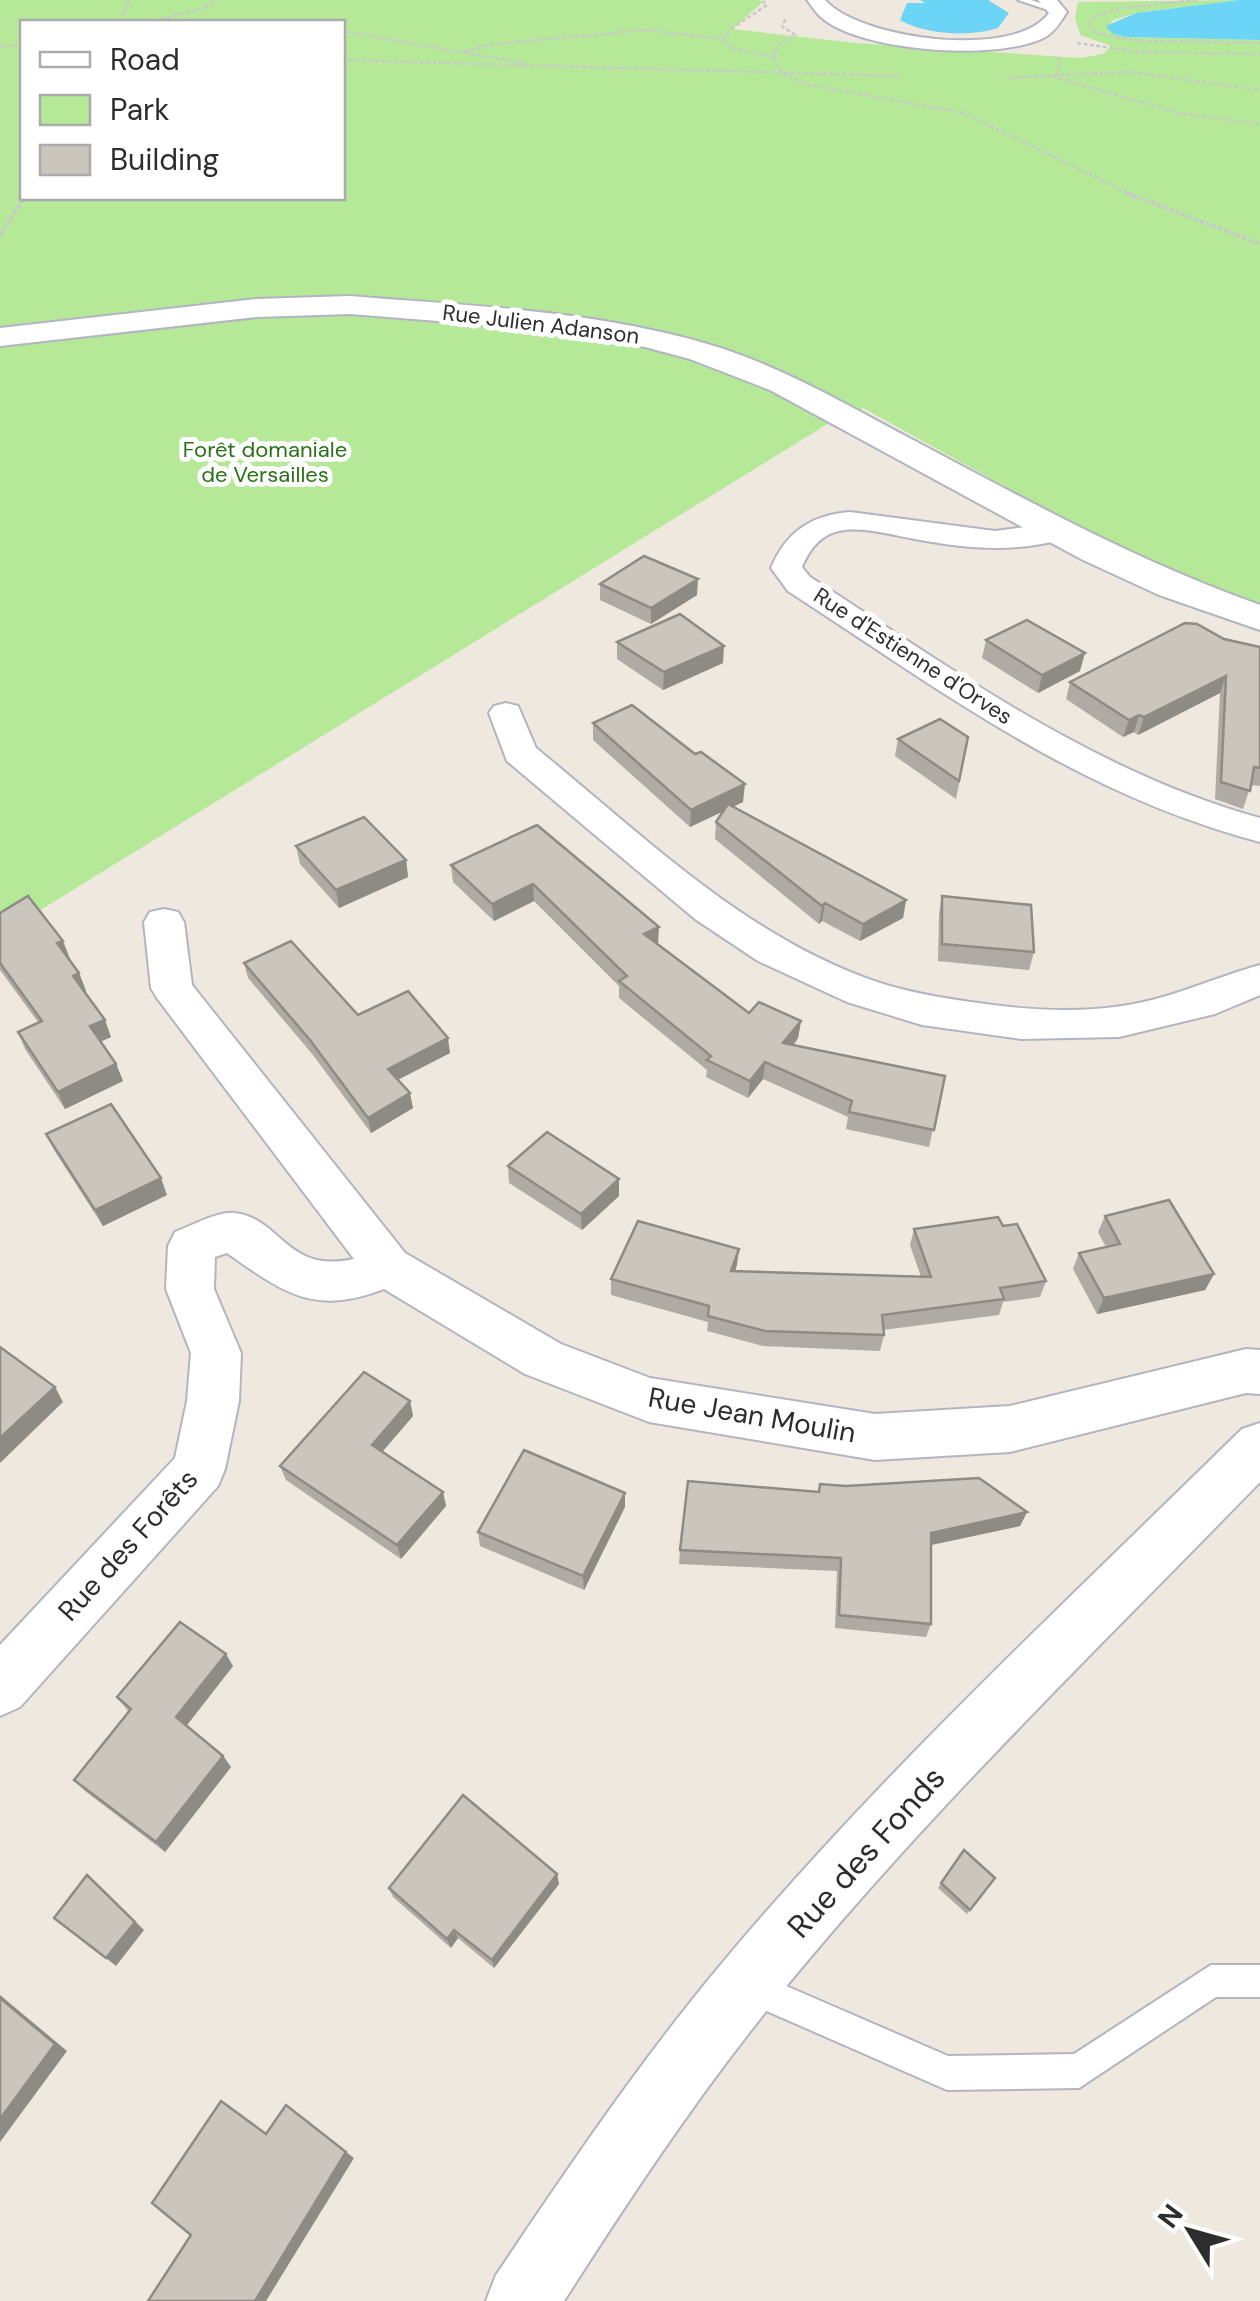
<svg xmlns="http://www.w3.org/2000/svg" width="1260" height="2301" viewBox="0 0 1260 2301" font-family="'DM Sans',sans-serif">
  <style>
    .green { fill: #b5e998; fill-rule: evenodd }
    .water { fill: #6bd4f7 }
    .lines { fill: none; stroke-linecap: round; stroke-linejoin: round }
    .lane-casing { stroke: #b2b5c1; stroke-width: 4 }
    .street-casing { stroke: #b2b5c1; stroke-width: 4 }
    .secondary-casing { stroke: #b2b5c1; stroke-width: 4 }
    .path-far1 { stroke: #c8c8c8; stroke-width: 2.5; stroke-dasharray: 4 2.5; stroke-linecap: butt }
    .path { stroke: #c8c8c8; stroke-width: 4; stroke-dasharray: 4 2.5; stroke-linecap: butt }
    .lane { fill: #fff; fill-rule: evenodd }
    .street { fill: #fff; fill-rule: evenodd }
    .secondary { fill: #fff; fill-rule: evenodd }
    .wall { fill: #afaaa3 }
    .shaded-wall { fill: #8e8b84 }
    .building { fill: #cbc6bd; stroke: #8e8b84; stroke-width: 2.5 }
    .labels { text-anchor: middle; dominant-baseline: central; stroke-width: 10; stroke-linejoin: round; paint-order: stroke }
    .far-street-label { font-size: 22px; fill: #2d2d2d; stroke: #fff }
    .far-park-label { font-size: 22px; fill: #2a7116; stroke: #fff }
    .street-label { font-size: 28px; fill: #2d2d2d; stroke: #fff }
    .near-street-label { font-size: 32px; fill: #2d2d2d; stroke: #fff }
  </style>
  <rect width="100%" height="100%" fill="#efe8de"/>
  <!-- green -->
  <path class="green" d="M 0,0 L 760,0 L 762,3 L 732,29 L 856,43 L 1080,58 L 1103,54 L 1111,46 L 1080,35 L 1075,18 L 1078,2 L 1239,0 L 1136,13 L 1111,21 L 1113,34 L 1126,37 L 1260,40 L 1260,605 L 1133,557 L 863,408 L 829,423 L 0,935 ZM 22,22 L 342,22 L 342,198 L 22,198 Z"/>
  <!-- water -->
  <g class="water">
    <path d="M 920,0 L 988,0 L 1009,13 L 998,28 C 970,37 926,35 900,20 L 907,3 L 925,3 Z"/>
    <path d="M 1239,0 L 1260,0 L 1260,40 L 1126,37 L 1113,34 L 1106,26 L 1136,13 Z"/>
  </g>
  <g class="lines">
    <defs>
      <g id="lane">
        <path d="M 1018,0 L 1031,0 L 1061,10 L 1057,13 Z"/>
        <path d="M 1211,1965 L 1260,1965 L 1260,1997 L 1216,1997 L 1079,2088 L 947,2090 L 737,1998 L 733,1986 L 737,1974 L 749,1970 L 948,2056 L 1074,2054 Z"/>
      </g>
      <g id="street">
        <path d="M 807,0 L 825,0 C 860,40 1016,60 1049,13 L 1038,0 L 1057,0 L 1067,12 C 1061,21 1056,30 1047,36 C 1003,62 861,52 822,18 C 816,13 812,6 807,0 Z"/>
        <path d="M 850,512 L 995,531 L 1057,523 L 1068,526 L 1072,532 L 1068,538 C 1015,553 968,549 915,539 C 892,535 862,526 839,531 C 820,535 809,550 802,567 L 810,577 C 954,670 1093,772 1260,818 L 1260,842 C 1076,793 945,693 788,591 L 771,568 C 786,532 811,515 850,512 Z"/>
        <path d="M 506,703 L 518,706 L 536,748 C 643,835 747,939 880,983 C 915,994 949,999 985,1004 C 1028,1010 1078,1013 1122,1006 C 1171,999 1213,978 1260,965 L 1260,995 L 1215,1014 L 1119,1037 L 1021,1039 L 922,1025 L 847,1002 L 758,961 L 695,919 L 507,761 L 489,713 L 494,706 Z"/>
        <path d="M 164,909 L 178,912 L 184,922 L 192,985 L 405,1253 L 561,1344 L 650,1378 L 875,1414 L 1010,1406 L 1246,1349 L 1260,1350 L 1260,1394 L 1246,1393 L 1010,1452 L 875,1460 L 649,1422 L 525,1374 L 384,1289 C 314,1316 284,1293 227,1253 L 215,1257 L 214,1289 L 241,1353 L 239,1401 L 225,1469 L 218,1486 L 20,1707 L 0,1716 L 0,1645 L 175,1458 L 187,1401 L 191,1353 L 166,1289 L 168,1246 L 175,1232 C 191,1226 218,1211 235,1213 C 282,1219 286,1274 354,1259 L 157,998 L 151,988 L 144,922 L 150,912 Z"/>
        <path d="M 1260,1423 L 1260,1482 C 1093,1654 919,1821 768,2009 C 694,2101 628,2201 564,2301 L 486,2301 L 496,2275 C 568,2168 640,2061 723,1962 C 882,1772 1065,1603 1242,1429 Z"/>
      </g>
      <path id="secondary" d="M 350,296 C 470,306 595,310 711,345 C 784,367 850,407 917,442 C 1030,502 1139,562 1260,605 L 1260,630 L 1159,595 L 1081,559 L 770,390 L 690,359 L 645,347 L 525,328 L 350,314 L 257,317 L 0,346 L 0,328 L 257,299 Z"/>
    </defs>
    <!-- lane casing -->
    <use href="#lane" class="lane-casing"/>
    <!-- street casing -->
    <use href="#street" class="street-casing"/>
    <!-- secondary casing -->
    <use href="#secondary" class="secondary-casing"/>
    <!-- path-far1 -->
    <g class="path-far1">
      <path d="M 1091,18 L 1122,8 L 1197,0"/>
      <path d="M 120,22 L 129,0"/>
      <path d="M 148,22 L 202,9 L 217,0"/>
      <path d="M 1089,23 L 1095,33 L 1140,41 L 1260,43"/>
      <path d="M 342,31 L 528,64"/>
      <path d="M 723,39 L 731,29 L 767,5 L 761,0"/>
      <path d="M 1077,43 L 1139,52 L 1260,54"/>
      <path d="M 0,47 L 22,44"/>
      <path d="M 465,51 L 494,44 L 644,30 L 723,39 L 731,48 L 773,57"/>
      <path d="M 773,57 L 782,73 L 805,84 L 964,113 L 1132,195"/>
      <path d="M 773,57 L 778,45 L 795,35 L 782,26 L 786,18"/>
      <path d="M 1059,57 L 1060,68 L 1054,77 L 1178,113 L 1260,124"/>
      <path d="M 342,60 L 900,76"/>
      <path d="M 1008,78 L 1128,72 L 1260,90"/>
    </g>
    <!-- path -->
    <g class="path">
      <path d="M 1127,193 L 1260,244"/>
      <path d="M 0,236 L 24,198"/>
    </g>
    <!-- lane -->
    <use href="#lane" class="lane"/>
    <!-- street -->
    <use href="#street" class="street"/>
    <!-- secondary -->
    <use href="#secondary" class="secondary"/>
  </g>
  <!-- wall -->
  <g class="wall">
    <path d="M 600,584 L 697,595 L 651,624 L 600,600 Z"/>
    <path d="M 1224,639 L 1260,647 L 1260,786 L 1251,785 L 1243,809 L 1215,799 L 1220,693 L 1138,735 L 1134,732 L 1123,737 L 1066,699 L 1070,682 Z"/>
    <path d="M 986,640 L 1080,671 L 1038,693 L 982,658 Z"/>
    <path d="M 617,642 L 723,663 L 663,690 L 617,659 Z"/>
    <path d="M 593,723 L 743,802 L 733,807 L 906,900 L 903,918 L 860,941 L 822,921 L 819,924 L 715,839 L 716,822 L 723,811 L 690,827 L 593,740 Z"/>
    <path d="M 968,737 L 956,799 L 895,756 L 898,739 Z"/>
    <path d="M 537,825 L 658,944 L 749,1013 L 801,1021 L 798,1038 L 794,1045 L 945,1076 L 929,1147 L 846,1129 L 848,1117 L 763,1079 L 748,1098 L 706,1077 L 707,1070 L 619,998 L 619,986 L 534,901 L 494,921 L 453,882 L 451,865 Z"/>
    <path d="M 296,846 L 406,860 L 408,877 L 339,908 L 300,864 Z"/>
    <path d="M 942,896 L 1034,952 L 1029,970 L 938,961 L 939,914 Z"/>
    <path d="M 0,913 L 70,959 L 69,959 L 79,973 L 86,991 L 84,991 L 111,1037 L 100,1042 L 116,1064 L 123,1081 L 65,1109 L 25,1049 L 18,1032 L 38,1022 L 0,970 Z"/>
    <path d="M 244,963 L 358,1015 L 450,1053 L 398,1080 L 413,1108 L 371,1133 L 313,1055 L 248,978 Z"/>
    <path d="M 46,1134 L 167,1195 L 103,1226 L 54,1150 Z"/>
    <path d="M 508,1166 L 619,1196 L 582,1230 L 509,1183 Z"/>
    <path d="M 1105,1216 L 1214,1274 L 1205,1290 L 1097,1314 L 1073,1269 L 1079,1253 L 1106,1247 L 1098,1232 Z"/>
    <path d="M 1003,1226 L 1046,1281 L 1040,1297 L 1003,1302 L 999,1315 L 883,1330 L 884,1335 L 880,1351 L 763,1346 L 707,1331 L 708,1322 L 611,1295 L 611,1279 L 739,1249 L 735,1271 L 921,1277 L 910,1245 L 914,1229 Z"/>
    <path d="M 410,1401 L 413,1416 L 382,1452 L 443,1492 L 446,1506 L 401,1559 L 286,1480 L 280,1466 Z"/>
    <path d="M 820,1484 L 1027,1512 L 1020,1526 L 931,1545 L 931,1624 L 926,1637 L 835,1628 L 837,1571 L 679,1564 L 680,1550 L 818,1492 Z"/>
    <path d="M 625,1507 L 584,1590 L 480,1546 L 478,1532 Z"/>
    <path d="M 233,1666 L 186,1726 L 223,1756 L 231,1767 L 165,1852 L 85,1791 L 74,1780 L 128,1711 L 117,1697 Z"/>
    <path d="M 964,1850 L 995,1878 L 967,1914 L 938,1888 Z"/>
    <path d="M 557,1874 L 559,1884 L 494,1968 L 458,1938 L 451,1948 L 393,1897 L 389,1888 Z"/>
  </g>
  <!-- shaded-wall -->
  <g class="shaded-wall">
    <path d="M 698,579 L 697,595 L 651,624 L 651,608 Z"/>
    <path d="M 724,646 L 723,663 L 663,690 L 664,672 Z"/>
    <path d="M 1085,653 L 1080,671 L 1038,693 L 1042,675 Z"/>
    <path d="M 1226,676 L 1220,693 L 1138,735 L 1144,717 Z"/>
    <path d="M 1139,715 L 1134,732 L 1123,737 L 1129,720 Z"/>
    <path d="M 745,784 L 743,802 L 690,827 L 691,810 Z"/>
    <path d="M 406,860 L 408,877 L 339,908 L 336,890 Z"/>
    <path d="M 533,884 L 534,901 L 494,921 L 492,904 Z"/>
    <path d="M 906,900 L 903,918 L 860,941 L 863,924 Z"/>
    <path d="M 825,903 L 822,921 L 819,924 L 822,906 Z"/>
    <path d="M 659,927 L 658,944 L 644,952 L 644,934 Z"/>
    <path d="M 63,941 L 70,959 L 64,961 L 57,943 Z"/>
    <path d="M 79,973 L 86,991 L 80,993 L 73,976 Z"/>
    <path d="M 105,1020 L 111,1037 L 97,1043 L 90,1026 Z"/>
    <path d="M 801,1021 L 798,1038 L 781,1060 L 783,1043 Z"/>
    <path d="M 448,1038 L 450,1053 L 391,1083 L 388,1069 Z"/>
    <path d="M 765,1062 L 763,1079 L 748,1098 L 750,1081 Z"/>
    <path d="M 116,1064 L 123,1081 L 65,1109 L 58,1092 Z"/>
    <path d="M 410,1093 L 413,1108 L 371,1133 L 368,1118 Z"/>
    <path d="M 161,1178 L 167,1195 L 103,1226 L 95,1210 Z"/>
    <path d="M 619,1179 L 619,1196 L 582,1230 L 581,1214 Z"/>
    <path d="M 739,1249 L 737,1265 L 730,1287 L 731,1271 Z"/>
    <path d="M 1214,1274 L 1205,1290 L 1097,1314 L 1104,1298 Z"/>
    <path d="M 55,1387 L 63,1402 L 0,1463 L 0,1438 Z"/>
    <path d="M 410,1401 L 413,1416 L 376,1459 L 372,1445 Z"/>
    <path d="M 443,1492 L 446,1506 L 401,1559 L 397,1545 Z"/>
    <path d="M 625,1493 L 625,1507 L 584,1590 L 583,1576 Z"/>
    <path d="M 1027,1512 L 1020,1526 L 926,1546 L 931,1533 Z"/>
    <path d="M 226,1654 L 233,1666 L 184,1729 L 176,1717 Z"/>
    <path d="M 223,1756 L 231,1767 L 165,1852 L 156,1842 Z"/>
    <path d="M 557,1874 L 559,1884 L 494,1968 L 492,1960 Z"/>
    <path d="M 97,1884 L 144,1930 L 116,1966 L 106,1958 Z"/>
    <path d="M 454,1930 L 458,1938 L 451,1948 L 447,1939 Z"/>
    <path d="M 0,1995 L 67,2051 L 0,2142 Z"/>
    <path d="M 346,2152 L 354,2158 L 266,2301 L 255,2301 Z"/>
  </g>
  <!-- building -->
  <g class="building">
    <path d="M 644,556 L 698,579 L 651,608 L 600,584 Z"/>
    <path d="M 680,614 L 724,646 L 664,672 L 617,642 Z"/>
    <path d="M 1027,620 L 1085,653 L 1042,675 L 986,640 Z"/>
    <path d="M 1185,623 L 1197,624 L 1224,639 L 1260,647 L 1260,768 L 1254,767 L 1250,791 L 1221,782 L 1226,676 L 1144,717 L 1139,715 L 1129,720 L 1070,682 Z"/>
    <path d="M 632,705 L 695,754 L 701,752 L 745,784 L 691,810 L 593,723 Z"/>
    <path d="M 940,719 L 968,737 L 959,781 L 898,739 Z"/>
    <path d="M 728,804 L 906,900 L 863,924 L 825,903 L 822,906 L 716,822 Z"/>
    <path d="M 364,817 L 406,860 L 336,890 L 296,846 Z"/>
    <path d="M 537,825 L 659,927 L 644,934 L 749,1013 L 759,1002 L 801,1021 L 783,1043 L 945,1076 L 934,1130 L 849,1112 L 852,1101 L 765,1062 L 750,1081 L 707,1060 L 711,1056 L 619,981 L 627,976 L 533,884 L 492,904 L 451,865 Z"/>
    <path d="M 28,896 L 63,941 L 57,943 L 79,973 L 73,976 L 105,1020 L 90,1026 L 116,1064 L 58,1092 L 18,1032 L 42,1021 L 0,963 L 0,913 Z"/>
    <path d="M 942,896 L 1031,905 L 1034,952 L 942,944 Z"/>
    <path d="M 291,941 L 358,1015 L 408,991 L 448,1038 L 388,1069 L 410,1093 L 368,1118 L 310,1040 L 244,963 Z"/>
    <path d="M 111,1104 L 161,1178 L 95,1210 L 46,1134 Z"/>
    <path d="M 547,1132 L 619,1179 L 581,1214 L 508,1166 Z"/>
    <path d="M 1169,1200 L 1214,1274 L 1104,1298 L 1079,1253 L 1120,1244 L 1105,1216 Z"/>
    <path d="M 998,1217 L 1003,1226 L 1017,1224 L 1046,1281 L 1000,1288 L 1004,1299 L 882,1315 L 884,1335 L 765,1331 L 708,1316 L 709,1306 L 611,1279 L 638,1221 L 739,1249 L 731,1271 L 931,1277 L 914,1229 Z"/>
    <path d="M 0,1347 L 55,1387 L 0,1438 Z"/>
    <path d="M 364,1372 L 410,1401 L 372,1445 L 443,1492 L 397,1545 L 280,1466 Z"/>
    <path d="M 524,1450 L 625,1493 L 583,1576 L 478,1532 Z"/>
    <path d="M 979,1478 L 1027,1512 L 931,1533 L 931,1624 L 839,1615 L 841,1558 L 680,1550 L 688,1481 L 819,1492 L 820,1484 L 846,1486 Z"/>
    <path d="M 180,1622 L 226,1654 L 176,1717 L 223,1756 L 156,1842 L 74,1780 L 131,1709 L 117,1697 Z"/>
    <path d="M 463,1795 L 557,1874 L 492,1960 L 454,1930 L 447,1939 L 389,1888 Z"/>
    <path d="M 964,1850 L 995,1878 L 970,1910 L 941,1883 Z"/>
    <path d="M 87,1875 L 135,1922 L 106,1958 L 54,1918 Z"/>
    <path d="M 0,1998 L 55,2044 L 0,2119 Z"/>
    <path d="M 221,2101 L 266,2134 L 286,2105 L 346,2152 L 255,2301 L 148,2301 L 191,2235 L 152,2203 Z"/>
  </g>
  <g class="labels">
    <!-- far-street labels -->
    <g class="far-street-label">
      <text transform="translate(541 324) rotate(7)">Rue Julien Adanson</text>
      <text transform="translate(913 656) rotate(33)">Rue d'Estienne d'Orves</text>
    </g>
    <!-- far-park labels -->
    <g class="far-park-label">
      <text x="265" y="449">Forêt domaniale<tspan x="265" dy="25">de Versailles</tspan></text>
    </g>
    <!-- street labels -->
    <g class="street-label">
      <text transform="translate(752 1415) rotate(10)">Rue Jean Moulin</text>
      <text transform="translate(128 1545) rotate(-48)">Rue des Forêts</text>
    </g>
    <!-- near-street labels -->
    <g class="near-street-label">
      <text transform="translate(866 1852) rotate(-48)">Rue des Fonds</text>
    </g>
  </g>
  <!-- legend -->
  <rect x="20" y="20" width="325" height="180" fill="#ffffff" stroke="#ababab" stroke-width="2.5"/>
  <rect x="40" y="52" width="50" height="15" fill="#ffffff" stroke="#ababab" stroke-width="2.5"/>
  <text x="110" y="70" font-size="30" fill="#2d2d2d">Road</text>
  <rect x="40" y="95" width="50" height="30" fill="#b5e998" stroke="#ababab" stroke-width="2.5"/>
  <text x="110" y="120" font-size="30" fill="#2d2d2d">Park</text>
  <rect x="40" y="145" width="50" height="30" fill="#cbc6bd" stroke="#ababab" stroke-width="2.5"/>
  <text x="110" y="170" font-size="30" fill="#2d2d2d">Building</text>
  <!-- north arrow -->
  <g transform="translate(1190 2231) rotate(307)" stroke="#ffffff" stroke-width="8" paint-order="stroke">
  <path d="M0-8L18 38L0 25L-18 38Z" fill="#2d2d2d"/>
  <text y="-15" font-size="28" font-weight="bold" text-anchor="middle" fill="#2d2d2d">N</text>
  </g>
</svg>
